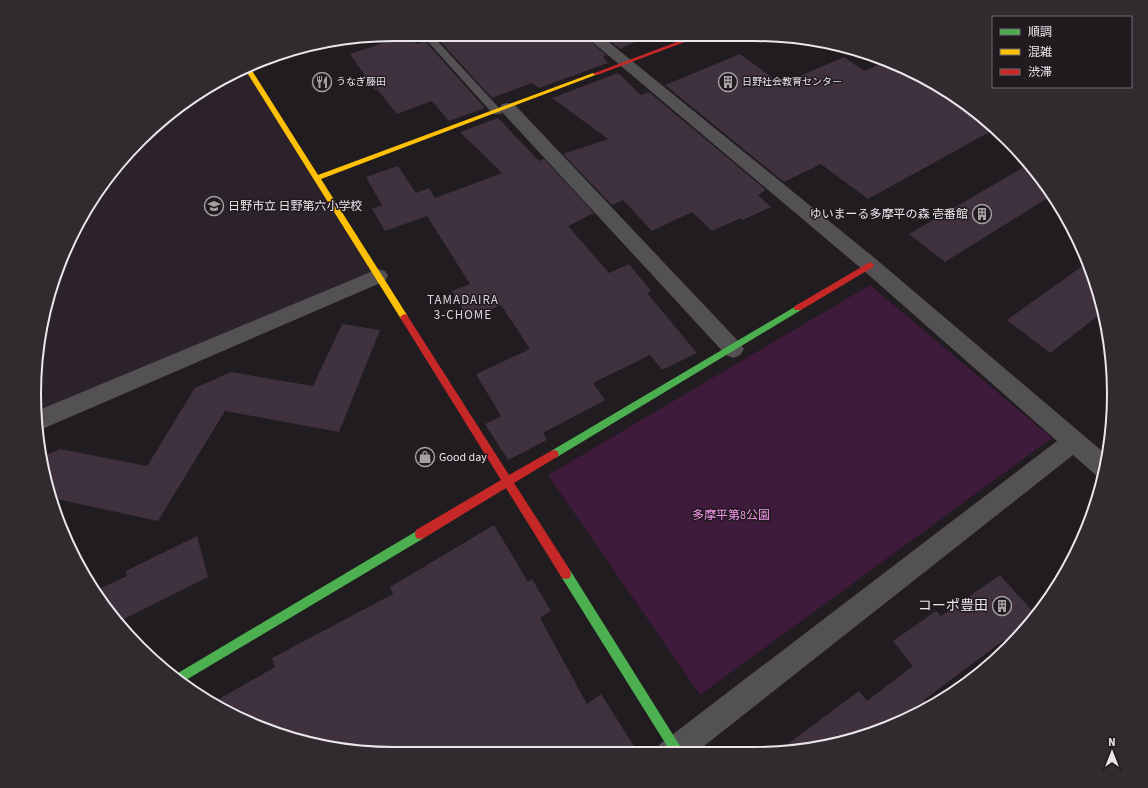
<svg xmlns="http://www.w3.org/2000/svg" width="1148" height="788" viewBox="0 0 1148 788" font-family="'Source Sans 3','Noto Sans JP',sans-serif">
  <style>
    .built { fill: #2b222a }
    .green { fill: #3e1a3b }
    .building { fill: #3f313e }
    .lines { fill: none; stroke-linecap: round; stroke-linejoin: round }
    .lane { fill: #535153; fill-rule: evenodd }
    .street { fill: #535153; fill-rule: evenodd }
    .fast { fill: #4caf50; fill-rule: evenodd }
    .slow { fill: #ffc107; fill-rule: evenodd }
    .jam { fill: #c62828; fill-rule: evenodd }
    .labels { text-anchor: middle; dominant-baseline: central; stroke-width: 3; stroke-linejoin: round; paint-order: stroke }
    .far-poi-label { font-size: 10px; fill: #eae6ea; stroke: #211b20; text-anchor: start }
    .poi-label { font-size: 12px; fill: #eae6ea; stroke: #211b20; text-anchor: start }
    .park-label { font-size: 12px; fill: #f797ec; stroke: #211b20 }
    .neighbourhood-label { font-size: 13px; letter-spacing: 1px; fill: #d9d1d7; stroke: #211b20 }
    .near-poi-label { font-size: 14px; fill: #eae6ea; stroke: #211b20; text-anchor: end }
    .rim { fill: none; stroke: #eae6ea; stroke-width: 2 }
  </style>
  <rect width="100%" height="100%" fill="#201c1f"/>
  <!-- built -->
  <path class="built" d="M 249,70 L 378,276 L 39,420 L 37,347 L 61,256 L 123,157 L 194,95 Z"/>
  <!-- green -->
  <path class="green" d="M 870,285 L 1052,438 L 700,695 L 548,475 Z"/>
  <!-- building -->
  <g class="building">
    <path d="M 447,34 L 582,34 L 606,55 L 603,57 L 608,63 L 539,88 L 532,83 L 492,98 L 436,37 Z"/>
    <path d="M 601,34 L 653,34 L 620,49 Z"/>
    <path d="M 407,35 L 417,44 L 425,41 L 485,108 L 449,121 L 432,101 L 397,114 L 377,89 L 375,90 L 350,54 Z"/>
    <path d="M 740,54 L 781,84 L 844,57 L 864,71 L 883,63 L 934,82 L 995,129 L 868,199 L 821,164 L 784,182 L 665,85 Z"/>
    <path d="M 618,73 L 641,95 L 649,92 L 766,190 L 758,195 L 771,207 L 743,220 L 741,218 L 712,231 L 692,212 L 652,231 L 623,200 L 612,205 L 563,154 L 608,139 L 552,98 Z"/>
    <path d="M 498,118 L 539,161 L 544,159 L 594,213 L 568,226 L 609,273 L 629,264 L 651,291 L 647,293 L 697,353 L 662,370 L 650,355 L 593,383 L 605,400 L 543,433 L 547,440 L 508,460 L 485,424 L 501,416 L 476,374 L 530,349 L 501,305 L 468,319 L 452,291 L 470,284 L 427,216 L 385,231 L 372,209 L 382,205 L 366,177 L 398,166 L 416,193 L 429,188 L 435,198 L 502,173 L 460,132 Z"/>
    <path d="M 1029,164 L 1054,194 L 945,262 L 909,234 Z"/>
    <path d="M 1088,262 L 1103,312 L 1050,353 L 1007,320 Z"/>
    <path d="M 342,324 L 380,330 L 339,432 L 225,411 L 158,521 L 52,498 L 41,464 L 41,457 L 60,449 L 147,466 L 195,388 L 231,372 L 313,386 Z"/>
    <path d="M 494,525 L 528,582 L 532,579 L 551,611 L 540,618 L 587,704 L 601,694 L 639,754 L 394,754 L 324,747 L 256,727 L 212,703 L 275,667 L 272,658 L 393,594 L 390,587 Z"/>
    <path d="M 197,536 L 208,577 L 120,621 L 97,590 L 127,576 L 126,571 Z"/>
    <path d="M 1000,575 L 1036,615 L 1010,647 L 1004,640 L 924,700 L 929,706 L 913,717 L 824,747 L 777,752 L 859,691 L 867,701 L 913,666 L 893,641 L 936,611 L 941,616 Z"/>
  </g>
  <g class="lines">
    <!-- lane -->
    <path class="lane" d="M 421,34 L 431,34 L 501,110 L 502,112 L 501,114 L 493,114 Z"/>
    <!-- street -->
    <g class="street">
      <path d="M 583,34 L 599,34 L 877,260 L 1108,456 L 1103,479 L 1098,477 L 1073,455 L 694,754 L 655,754 L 660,744 L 1057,441 L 863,270 Z"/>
      <path d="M 508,103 L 514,104 L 740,343 L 744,349 L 740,355 L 733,358 L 726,355 L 502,112 L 500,108 L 502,104 Z"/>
      <path d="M 378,269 L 385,271 L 388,276 L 385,281 L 40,430 L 39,410 Z"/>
    </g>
    <!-- fast -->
    <g class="fast">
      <path d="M 798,305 L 802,308 L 801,310 L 557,457 L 554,458 L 551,457 L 549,454 L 551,451 Z"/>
      <path d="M 420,529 L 424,530 L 425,534 L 424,538 L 181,683 L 173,676 Z"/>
      <path d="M 566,569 L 570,570 L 685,754 L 672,754 L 562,578 L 561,574 L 562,570 Z"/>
    </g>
    <!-- slow -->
    <path class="slow" d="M 251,69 L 318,175 L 593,73 L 598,74 L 321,179 L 407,315 L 408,317 L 404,320 L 401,319 L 246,71 Z"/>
    <!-- jam -->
    <g class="jam">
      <path d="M 698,34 L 706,34 L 597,75 L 592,74 Z"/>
      <path d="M 870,262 L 874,265 L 873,267 L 801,310 L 795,310 L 794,308 L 795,306 Z"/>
      <path d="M 404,314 L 407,315 L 509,475 L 551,451 L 554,450 L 557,451 L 559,454 L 557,457 L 514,483 L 570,570 L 571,574 L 570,578 L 566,579 L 562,578 L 506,488 L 424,538 L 420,539 L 416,538 L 415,534 L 416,530 L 501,480 L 401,319 L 400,317 Z"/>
    </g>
  </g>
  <!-- icons -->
  <defs>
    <symbol id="restaurant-ring" viewBox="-11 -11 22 22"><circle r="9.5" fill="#211b20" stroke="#a39fa3" stroke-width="1.5"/><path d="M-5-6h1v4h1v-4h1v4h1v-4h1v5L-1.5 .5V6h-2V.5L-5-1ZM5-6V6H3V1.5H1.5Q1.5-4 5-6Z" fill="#a39fa3"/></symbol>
    <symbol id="building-ring" viewBox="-11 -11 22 22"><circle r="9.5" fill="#211b20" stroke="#a39fa3" stroke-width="1.5"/><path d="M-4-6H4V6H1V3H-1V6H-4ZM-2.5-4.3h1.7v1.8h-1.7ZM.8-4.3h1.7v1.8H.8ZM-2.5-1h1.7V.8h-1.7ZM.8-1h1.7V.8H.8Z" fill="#a39fa3"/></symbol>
    <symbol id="school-ring" viewBox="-11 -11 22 22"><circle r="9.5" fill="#211b20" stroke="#a39fa3" stroke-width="1.5"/><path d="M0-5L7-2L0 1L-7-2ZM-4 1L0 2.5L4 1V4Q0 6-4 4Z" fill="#a39fa3"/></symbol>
    <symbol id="shop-ring" viewBox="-11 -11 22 22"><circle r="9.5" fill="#211b20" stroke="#a39fa3" stroke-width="1.5"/><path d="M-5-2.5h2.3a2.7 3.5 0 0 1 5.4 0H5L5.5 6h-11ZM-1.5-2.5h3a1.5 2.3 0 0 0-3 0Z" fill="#a39fa3"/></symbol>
  </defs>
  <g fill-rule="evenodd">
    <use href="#restaurant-ring" x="311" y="71" width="22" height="22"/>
    <use href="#building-ring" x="717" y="71" width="22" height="22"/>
    <use href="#school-ring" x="203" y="195" width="22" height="22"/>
    <use href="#building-ring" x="971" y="203" width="22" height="22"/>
    <use href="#shop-ring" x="414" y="446" width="22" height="22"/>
    <use href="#building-ring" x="991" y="595" width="22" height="22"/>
  </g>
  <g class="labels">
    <!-- far-poi labels -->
    <g class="far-poi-label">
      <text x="336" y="82">うなぎ藤田</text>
      <text x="742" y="82">日野社会教育センター</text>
    </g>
    <!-- poi labels -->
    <g class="poi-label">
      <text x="228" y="206">日野市立 日野第六小学校</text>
      <text x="968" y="214" text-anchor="end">ゆいまーる多摩平の森 壱番館</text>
      <text x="439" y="457">Good day</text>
    </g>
    <!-- park labels -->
    <g class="park-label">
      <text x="731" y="515">多摩平第8公園</text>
    </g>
    <!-- neighbourhood labels -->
    <g class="neighbourhood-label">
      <text x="463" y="300">TAMADAIRA<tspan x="463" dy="15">3-CHOME</tspan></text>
    </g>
    <!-- near-poi labels -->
    <g class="near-poi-label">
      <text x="988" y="606">コーポ豊田</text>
    </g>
  </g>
  <!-- crop -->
  <path d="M0 0H1148V788H0ZM394 41H754A353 353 0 0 1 1107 394V394A353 353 0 0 1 754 747H394A353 353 0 0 1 41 394V394A353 353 0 0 1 394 41Z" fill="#312b30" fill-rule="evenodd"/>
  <path class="rim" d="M394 41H754A353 353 0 0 1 1107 394V394A353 353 0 0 1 754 747H394A353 353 0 0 1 41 394V394A353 353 0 0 1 394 41Z"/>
  <!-- legend -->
  <rect x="992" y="16" width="140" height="72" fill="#211b20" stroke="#716c71"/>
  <rect x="1000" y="29" width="20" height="6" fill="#4caf50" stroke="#716c71"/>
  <text x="1028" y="36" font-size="12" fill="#eae6ea">順調</text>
  <rect x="1000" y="49" width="20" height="6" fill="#ffc107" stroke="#716c71"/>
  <text x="1028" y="56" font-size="12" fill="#eae6ea">混雑</text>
  <rect x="1000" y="69" width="20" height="6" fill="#c62828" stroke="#716c71"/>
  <text x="1028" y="76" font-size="12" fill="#eae6ea">渋滞</text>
  <!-- north arrow -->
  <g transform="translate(1112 752)" stroke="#211b20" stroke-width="3" paint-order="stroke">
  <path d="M0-3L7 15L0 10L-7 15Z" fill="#eae6ea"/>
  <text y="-6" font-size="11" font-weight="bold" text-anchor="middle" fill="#eae6ea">N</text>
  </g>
</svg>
